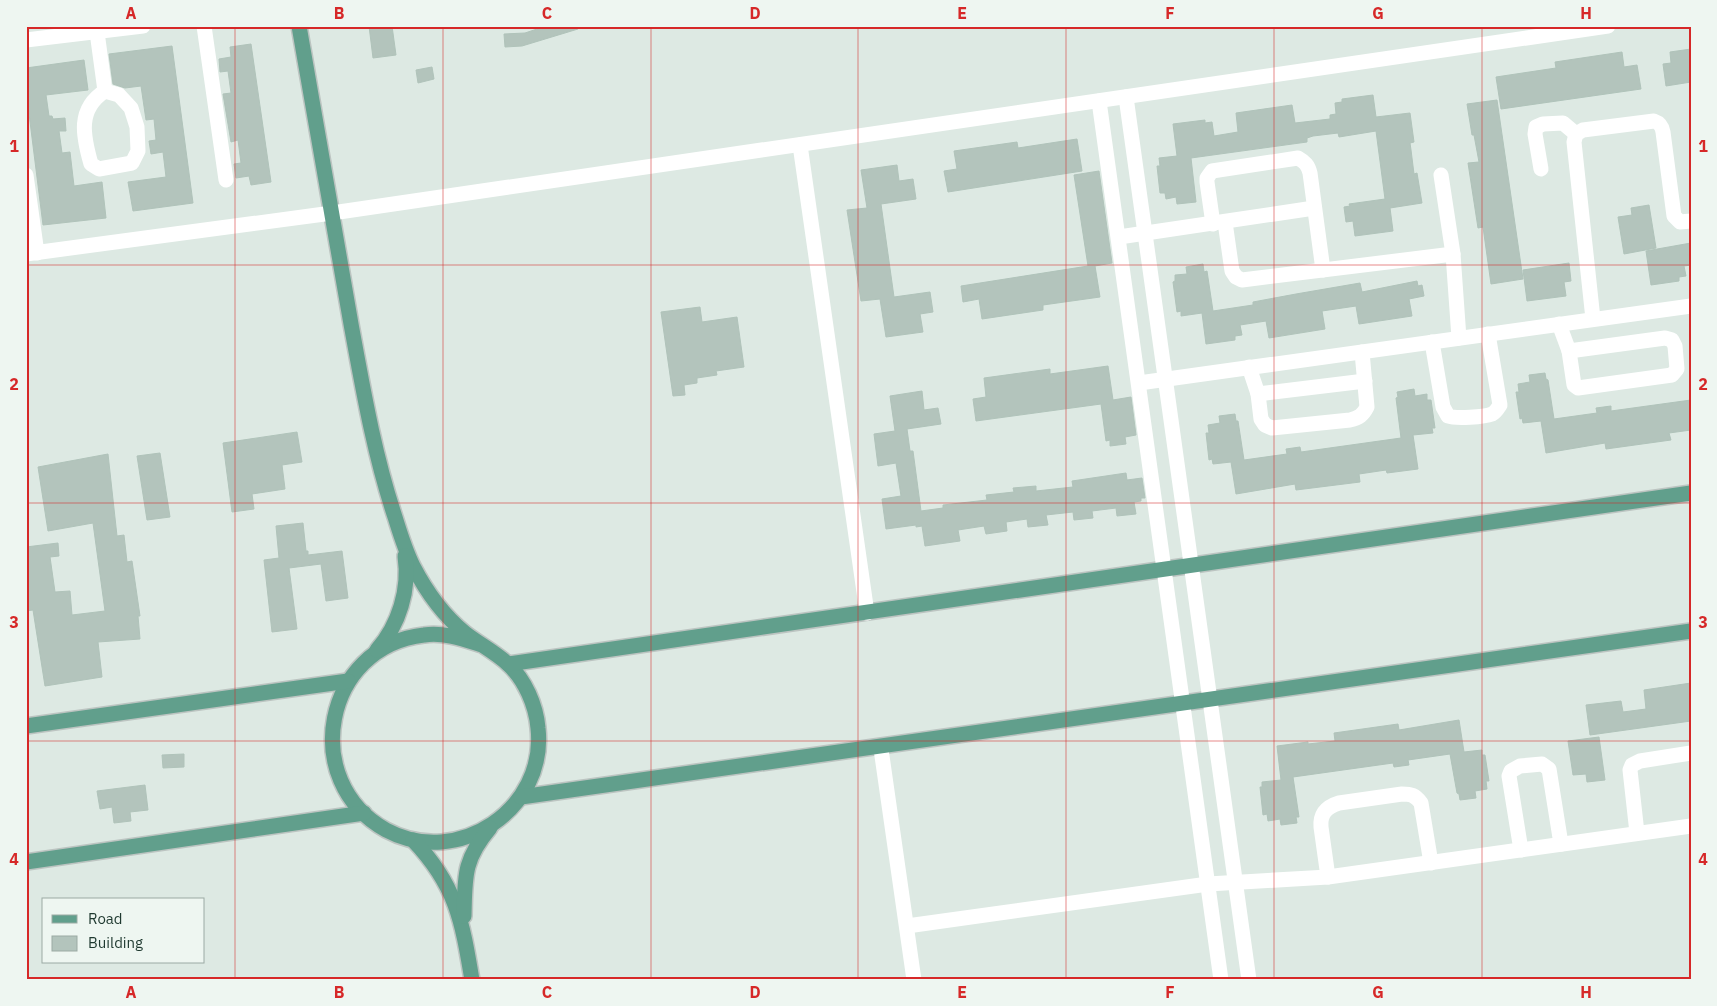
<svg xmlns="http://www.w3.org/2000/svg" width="1717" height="1006" viewBox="0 0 1717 1006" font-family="'IBM Plex Sans',sans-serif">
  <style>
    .building { fill: #b3c4bc; stroke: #b0c3ba }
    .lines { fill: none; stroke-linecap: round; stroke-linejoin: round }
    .major-casing { stroke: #bcc4c1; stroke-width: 18 }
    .minor { stroke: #fff; stroke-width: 15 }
    .major { stroke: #619f8c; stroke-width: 15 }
    .grid { fill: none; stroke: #d62828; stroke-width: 1; stroke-opacity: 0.55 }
    .neatline { fill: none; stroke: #d62828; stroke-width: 2 }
    .grid-label { font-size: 16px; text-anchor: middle; font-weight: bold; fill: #d62828 }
  </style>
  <rect width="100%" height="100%" fill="#dde9e3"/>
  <!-- building -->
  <g class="building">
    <path d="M 369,26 L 392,26 L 396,55 L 373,58 Z"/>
    <path d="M 546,26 L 578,26 L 578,29 L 522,46 L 505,47 L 504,34 L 525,33 Z"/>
    <path d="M 251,44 L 271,182 L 251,185 L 249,176 L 236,178 L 234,164 L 241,163 L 238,140 L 231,142 L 223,94 L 231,93 L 228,71 L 220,72 L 219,59 L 231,57 L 230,47 Z"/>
    <path d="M 172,46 L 193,203 L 133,211 L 128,182 L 166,177 L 163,152 L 151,154 L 149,141 L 156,140 L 154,119 L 146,120 L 141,86 L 125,88 L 113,84 L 109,54 Z"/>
    <path d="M 1691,49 L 1691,82 L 1666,86 L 1663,64 L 1671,63 L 1670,52 Z"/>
    <path d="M 1622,52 L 1624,67 L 1637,65 L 1641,89 L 1501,109 L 1496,77 L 1556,68 L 1555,62 Z"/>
    <path d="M 84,60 L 88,90 L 46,95 L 49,116 L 52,116 L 53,119 L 65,118 L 66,131 L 59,131 L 62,153 L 70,152 L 74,186 L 102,182 L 106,218 L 43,225 L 26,90 L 26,68 Z"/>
    <path d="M 432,67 L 434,79 L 418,83 L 416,70 Z"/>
    <path d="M 1373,95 L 1376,117 L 1410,113 L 1414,142 L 1410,143 L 1411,150 L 1414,174 L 1417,173 L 1422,203 L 1390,208 L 1393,231 L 1355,236 L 1353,221 L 1346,222 L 1344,207 L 1350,206 L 1349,204 L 1385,199 L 1376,131 L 1339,137 L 1338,133 L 1313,136 L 1307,138 L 1307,142 L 1191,158 L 1196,202 L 1177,204 L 1176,197 L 1166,199 L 1165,193 L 1160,193 L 1157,166 L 1160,166 L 1159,158 L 1177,156 L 1173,124 L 1205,120 L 1205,123 L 1212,122 L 1214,136 L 1238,132 L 1236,113 L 1292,105 L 1295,123 L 1330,119 L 1330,115 L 1336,114 L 1335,103 L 1342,102 L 1342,99 Z"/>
    <path d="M 1497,100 L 1523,279 L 1491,284 L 1483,227 L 1478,228 L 1468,163 L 1479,162 L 1474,135 L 1472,135 L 1467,104 Z"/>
    <path d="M 1077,139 L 1082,171 L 948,192 L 944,171 L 957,169 L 954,151 L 1017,142 L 1018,148 Z"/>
    <path d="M 897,165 L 899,181 L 913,179 L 916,199 L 881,204 L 894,297 L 930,292 L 933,312 L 920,314 L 923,332 L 886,337 L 880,299 L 861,301 L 847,210 L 867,208 L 861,170 Z"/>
    <path d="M 1099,171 L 1112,263 L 1095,266 L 1100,297 L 1043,305 L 1043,310 L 982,319 L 979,299 L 963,302 L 961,286 L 1088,266 L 1074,175 Z"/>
    <path d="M 1649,205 L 1656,248 L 1624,254 L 1618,217 L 1632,215 L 1631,208 Z"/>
    <path d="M 1691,243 L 1691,265 L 1684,266 L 1686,276 L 1679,277 L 1679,281 L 1651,285 L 1646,251 Z"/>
    <path d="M 1569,263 L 1571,281 L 1564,282 L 1566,296 L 1527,301 L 1523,270 Z"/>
    <path d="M 1203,264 L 1204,272 L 1207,271 L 1213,311 L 1253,305 L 1253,302 L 1296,294 L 1360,283 L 1362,292 L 1417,281 L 1418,286 L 1422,285 L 1424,296 L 1409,299 L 1412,316 L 1359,324 L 1356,306 L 1322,311 L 1325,329 L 1269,338 L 1266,321 L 1240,325 L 1242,335 L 1235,336 L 1235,340 L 1206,344 L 1202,313 L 1181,316 L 1181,311 L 1177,312 L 1173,282 L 1175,281 L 1175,275 L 1187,274 L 1186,267 Z"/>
    <path d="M 700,307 L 702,322 L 737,317 L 744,367 L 716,371 L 717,375 L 697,378 L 697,383 L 684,385 L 685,395 L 673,396 L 661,312 Z"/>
    <path d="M 1108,366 L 1113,400 L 1131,397 L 1136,435 L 1125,437 L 1126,444 L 1110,446 L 1110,440 L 1106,441 L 1101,404 L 976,421 L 973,399 L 986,397 L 984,378 L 1050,369 L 1050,374 Z"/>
    <path d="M 1545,373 L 1546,379 L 1548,380 L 1554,419 L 1597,413 L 1596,408 L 1611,406 L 1611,411 L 1691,400 L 1691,430 L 1669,433 L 1671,440 L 1606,449 L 1605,443 L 1546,453 L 1541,421 L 1523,423 L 1522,418 L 1520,419 L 1516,392 L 1519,392 L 1518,384 L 1530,382 L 1529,375 Z"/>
    <path d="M 1414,389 L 1415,396 L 1427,394 L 1427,400 L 1431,400 L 1435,428 L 1432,428 L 1433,433 L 1413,435 L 1418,469 L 1387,473 L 1386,470 L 1359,474 L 1360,482 L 1296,490 L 1295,484 L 1236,494 L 1231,462 L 1213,464 L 1212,459 L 1209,460 L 1206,433 L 1209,433 L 1208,425 L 1220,423 L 1219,416 L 1235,414 L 1236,421 L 1238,421 L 1244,460 L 1287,454 L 1286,449 L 1300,447 L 1301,452 L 1401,438 L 1396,398 L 1398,397 L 1397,392 Z"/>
    <path d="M 922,391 L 924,410 L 938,408 L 941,424 L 907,429 L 910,451 L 913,451 L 921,511 L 943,508 L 943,505 L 987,500 L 986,495 L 1014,492 L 1013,488 L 1036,486 L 1036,491 L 1073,487 L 1072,481 L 1126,473 L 1127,480 L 1142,478 L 1145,498 L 1141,498 L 1141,501 L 1134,502 L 1136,514 L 1117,516 L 1116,508 L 1092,511 L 1093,518 L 1074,520 L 1073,512 L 1046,515 L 1048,525 L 1028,527 L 1027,519 L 1006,522 L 1007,531 L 986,534 L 984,526 L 958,530 L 960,541 L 925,546 L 922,526 L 916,527 L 916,525 L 886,529 L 882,499 L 901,496 L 896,463 L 878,466 L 874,434 L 895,431 L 890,396 Z"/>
    <path d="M 297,432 L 302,462 L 282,465 L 285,489 L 252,494 L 254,509 L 232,512 L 223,443 Z"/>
    <path d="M 160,453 L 170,517 L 147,520 L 137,456 Z"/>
    <path d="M 108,454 L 117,536 L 124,535 L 127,562 L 132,561 L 140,616 L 138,616 L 140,639 L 98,642 L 102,677 L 45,686 L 33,610 L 26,611 L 26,547 L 58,543 L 59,556 L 50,557 L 55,592 L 70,591 L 72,615 L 105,611 L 93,523 L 48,531 L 38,467 Z"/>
    <path d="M 303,523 L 306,551 L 308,551 L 308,555 L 342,551 L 348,598 L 326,601 L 321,564 L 289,568 L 297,629 L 272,632 L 264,560 L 279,558 L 276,526 Z"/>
    <path d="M 1691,683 L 1691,721 L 1590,735 L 1586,705 L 1621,701 L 1623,712 L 1646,709 L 1644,690 Z"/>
    <path d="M 1459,720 L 1464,752 L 1482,750 L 1482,755 L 1485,755 L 1489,781 L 1486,781 L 1487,789 L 1475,791 L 1476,798 L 1460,800 L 1459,794 L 1457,793 L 1450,754 L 1408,760 L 1409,765 L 1394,767 L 1393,763 L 1293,777 L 1299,817 L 1296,817 L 1297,823 L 1281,825 L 1280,819 L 1268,821 L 1267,814 L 1263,815 L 1260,787 L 1262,787 L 1262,782 L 1281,780 L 1277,746 L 1308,742 L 1308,744 L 1335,741 L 1334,733 L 1398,724 L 1399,730 Z"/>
    <path d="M 1599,737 L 1605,780 L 1587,782 L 1586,774 L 1573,775 L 1568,741 Z"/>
    <path d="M 184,754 L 184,767 L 163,768 L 162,755 Z"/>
    <path d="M 145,785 L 148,810 L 130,812 L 131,821 L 114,823 L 112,807 L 100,809 L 97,791 Z"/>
  </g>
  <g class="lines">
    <defs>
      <g id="major">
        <path d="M 299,26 C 316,126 334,225 351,324 C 363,389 374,454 395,517 C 400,533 405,550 413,566 C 426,591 443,615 465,633 C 479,644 495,652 508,664 C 525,680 536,705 538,728 C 547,809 458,869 386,830 C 298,781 324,646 424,635 C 444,632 463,639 482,645"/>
        <path d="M 377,650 C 399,625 410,589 405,556"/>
        <path d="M 508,664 L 1691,493"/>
        <path d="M 26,726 L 348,681"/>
        <path d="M 521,797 C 911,745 1301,689 1691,631"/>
        <path d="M 413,840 C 456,885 462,920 472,980"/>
        <path d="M 26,862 L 364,813"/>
        <path d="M 464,916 C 465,877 463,860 490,828"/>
      </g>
    </defs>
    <!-- major casing -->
    <use href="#major" class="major-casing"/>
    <!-- minor -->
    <g class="minor">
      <path d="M 204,26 L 226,180"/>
      <path d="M 97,32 L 105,91 C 77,109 83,136 91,164 L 99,169 L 132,163 L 138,151 L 137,127 L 131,108 L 119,95 L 105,91"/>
      <path d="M 26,40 L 143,26"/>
      <path d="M 1126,97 L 1249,980"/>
      <path d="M 1099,101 L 1221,980"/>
      <path d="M 800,145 L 867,613"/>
      <path d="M 1541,169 L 1535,134 L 1536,127 L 1543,124 L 1563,123 L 1576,134"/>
      <path d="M 26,175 L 37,253"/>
      <path d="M 1441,175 L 1453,254 L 1459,338"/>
      <path d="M 1225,222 L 1232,271 L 1236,277 L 1242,280 L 1453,254"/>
      <path d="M 1213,224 L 1207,182 L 1207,178 L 1212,171 L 1298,158 C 1305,162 1308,165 1310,173 L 1323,270"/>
      <path d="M 1119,237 L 1314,208"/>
      <path d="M 26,254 L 332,213 L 1608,26"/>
      <path d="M 1593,319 L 1574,142 L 1576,134 L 1583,130 L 1654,121 C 1660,123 1662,126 1663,132 L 1674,216 L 1680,222 L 1691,221"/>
      <path d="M 1559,324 L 1569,351"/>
      <path d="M 1665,338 L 1672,340 L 1675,346 L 1677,369 L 1672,375 L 1578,388 L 1574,385 L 1569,351 Z"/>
      <path d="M 1432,342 L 1443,407 L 1448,416 C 1456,419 1484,417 1492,414 C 1496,412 1498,408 1500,405 L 1488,334"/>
      <path d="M 1249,367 L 1258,394 L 1261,419 L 1265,425 L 1272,428 L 1350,420 C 1359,418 1363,415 1367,407 L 1362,352"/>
      <path d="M 1139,383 L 1691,306"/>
      <path d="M 1258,394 L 1365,381"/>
      <path d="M 881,749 L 914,980"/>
      <path d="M 1637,833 L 1630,770 L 1632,765 L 1640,761 L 1691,753"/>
      <path d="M 1521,850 L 1509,776 L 1511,771 L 1520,766 L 1542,764 L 1549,769 L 1561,844"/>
      <path d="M 1328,877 L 1321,827 C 1320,814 1326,807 1339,803 L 1402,794 C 1411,794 1415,795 1421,803 L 1431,863"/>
      <path d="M 907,926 L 1208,884 L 1328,877 L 1691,826"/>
    </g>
    <!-- major -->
    <use href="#major" class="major"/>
  </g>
  <!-- grid -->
  <path class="grid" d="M 235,26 L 235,980M 443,26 L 443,980M 651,26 L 651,980M 858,26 L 858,980M 1066,26 L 1066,980M 1274,26 L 1274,980M 1482,26 L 1482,980M 26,265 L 1691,265M 26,503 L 1691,503M 26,741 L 1691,741"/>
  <!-- border -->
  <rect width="1717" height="1006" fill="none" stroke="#eef6f1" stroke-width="55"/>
  <!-- legend -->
  <rect x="42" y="898" width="162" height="65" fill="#eef6f1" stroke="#9baaa4"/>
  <rect x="52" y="915" width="25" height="8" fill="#619f8c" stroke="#9baaa4"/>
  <text x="88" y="924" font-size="15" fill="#1f3930">Road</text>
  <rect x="52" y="936" width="25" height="15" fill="#b3c4bc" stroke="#9baaa4"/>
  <text x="88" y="948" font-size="15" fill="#1f3930">Building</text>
  <rect x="28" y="28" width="1662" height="950" class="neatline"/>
  <g class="grid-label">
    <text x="131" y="19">A</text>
    <text x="339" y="19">B</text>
    <text x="547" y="19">C</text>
    <text x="755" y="19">D</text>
    <text x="962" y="19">E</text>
    <text x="1170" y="19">F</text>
    <text x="1378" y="19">G</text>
    <text x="1586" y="19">H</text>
    <text x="14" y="152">1</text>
    <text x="1703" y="152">1</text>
    <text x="14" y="390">2</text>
    <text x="1703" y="390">2</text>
    <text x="14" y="628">3</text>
    <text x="1703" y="628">3</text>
    <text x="14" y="865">4</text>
    <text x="1703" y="865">4</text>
    <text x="131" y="998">A</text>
    <text x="339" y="998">B</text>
    <text x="547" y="998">C</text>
    <text x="755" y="998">D</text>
    <text x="962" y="998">E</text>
    <text x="1170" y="998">F</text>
    <text x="1378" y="998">G</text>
    <text x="1586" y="998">H</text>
  </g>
</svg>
